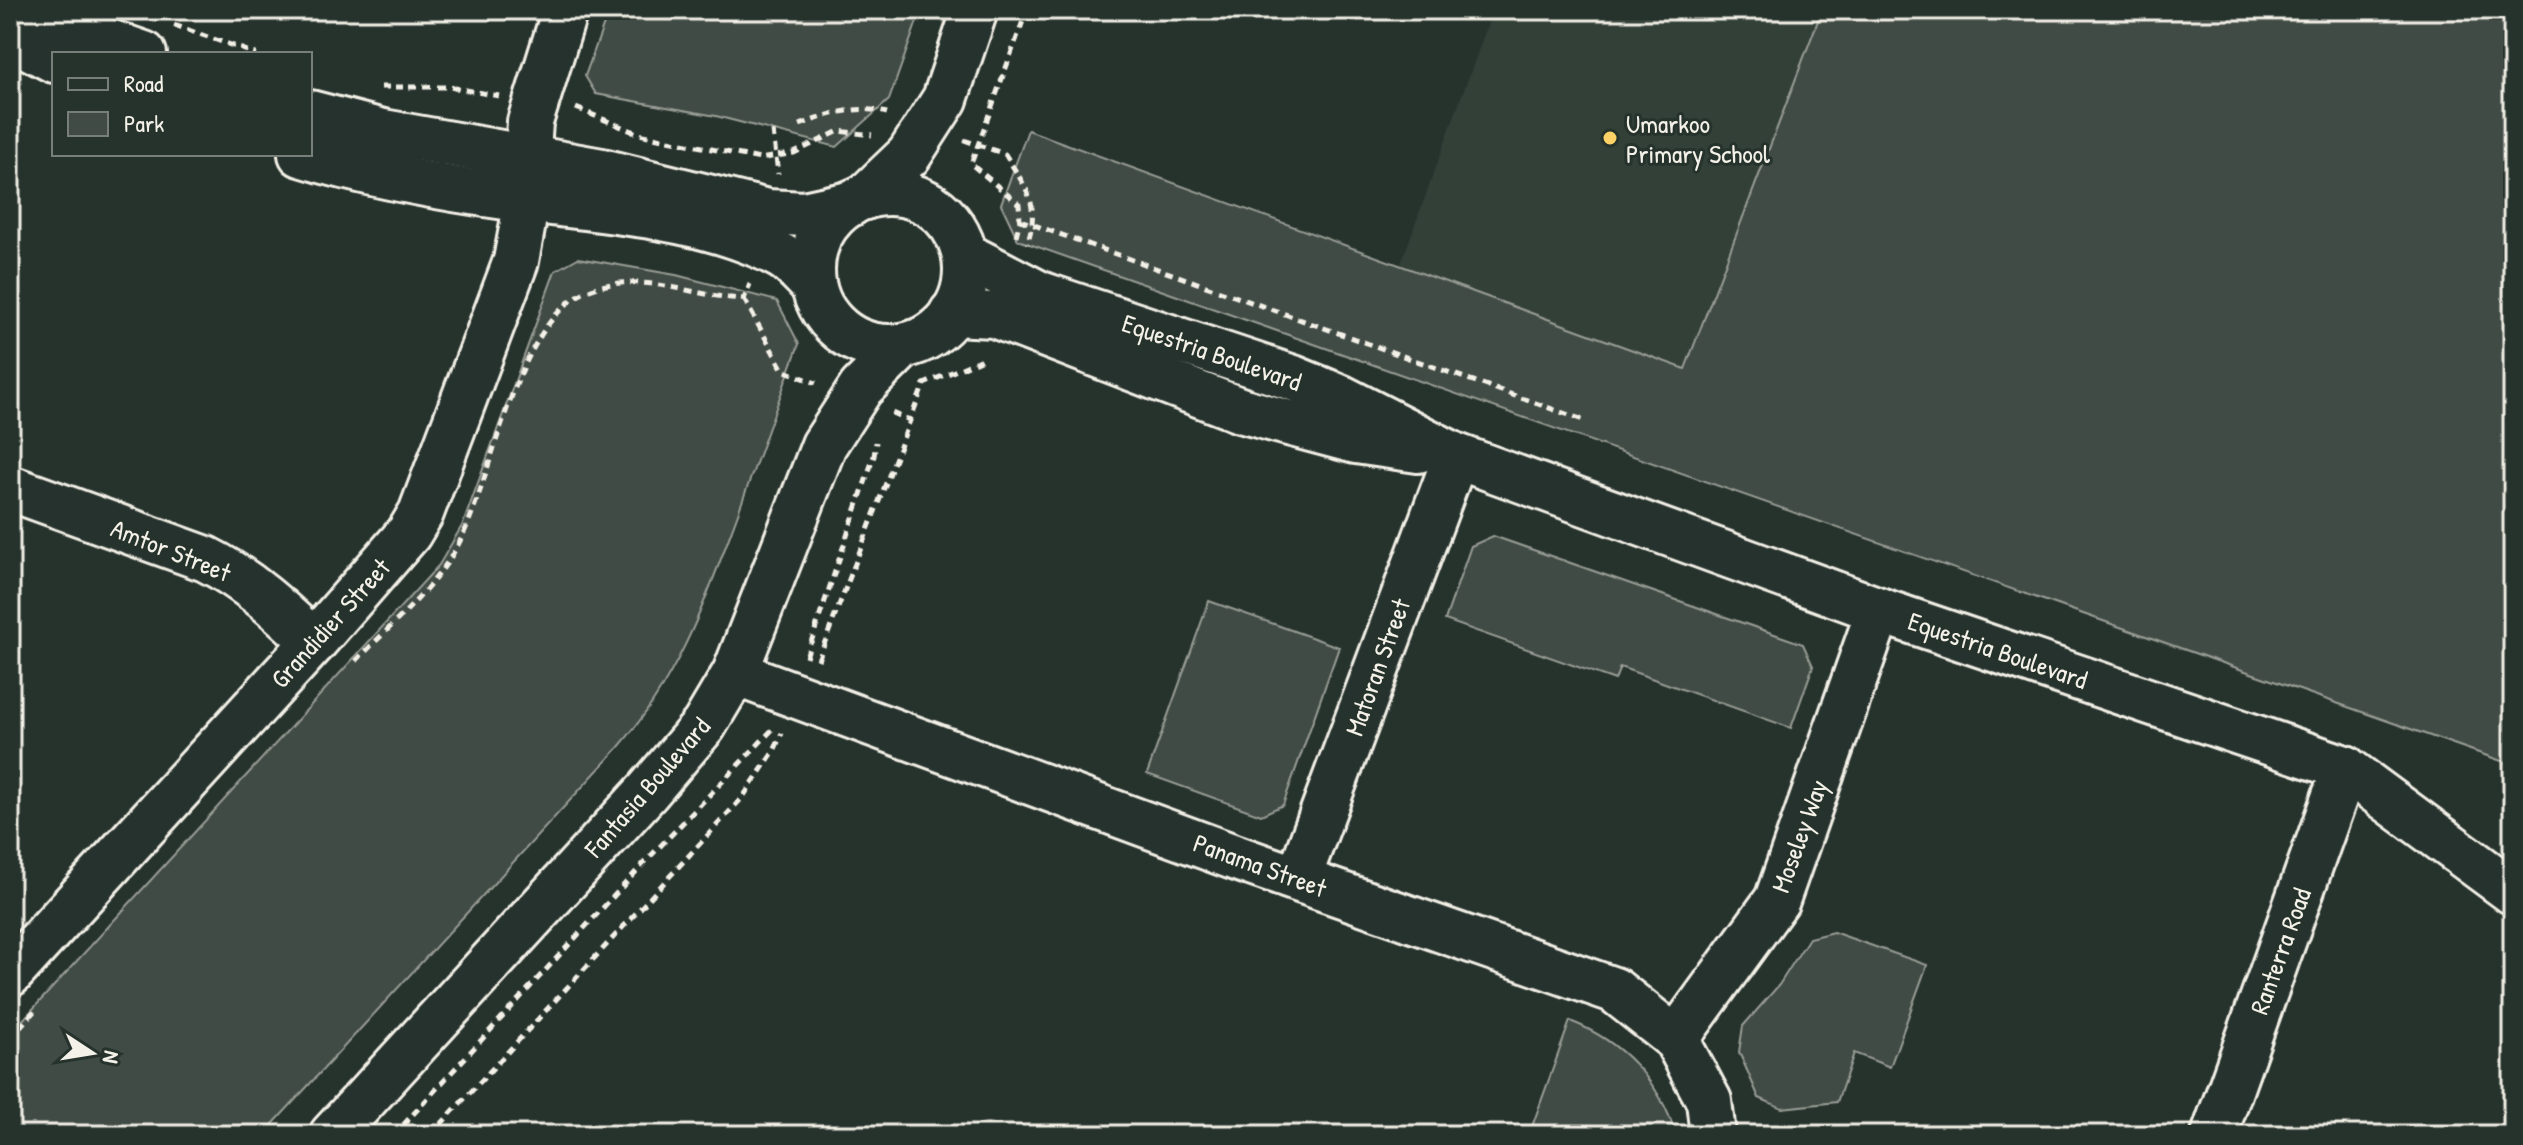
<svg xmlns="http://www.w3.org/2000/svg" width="2523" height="1145" viewBox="0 0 2523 1145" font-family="'Patrick Hand',sans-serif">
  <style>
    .built { fill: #333f39 }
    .green { fill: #414b45; stroke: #9a9e96; stroke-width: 2 }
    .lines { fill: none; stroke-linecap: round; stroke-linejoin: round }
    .minor-casing { stroke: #f4f1e8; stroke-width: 50 }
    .path { stroke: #f4f1e8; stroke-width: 5; stroke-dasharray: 8 6; stroke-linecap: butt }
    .minor { stroke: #26332d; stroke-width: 44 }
    .poi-dot { fill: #ffd166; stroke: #26332d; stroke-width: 3 }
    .labels { text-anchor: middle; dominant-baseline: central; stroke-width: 6; stroke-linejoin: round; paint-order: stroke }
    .poi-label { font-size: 26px; fill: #f4f1e8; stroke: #26332d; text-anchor: start }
    .street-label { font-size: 26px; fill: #f4f1e8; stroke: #26332d }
  </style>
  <rect width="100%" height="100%" fill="#26332d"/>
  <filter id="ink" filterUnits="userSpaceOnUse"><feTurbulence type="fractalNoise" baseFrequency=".0125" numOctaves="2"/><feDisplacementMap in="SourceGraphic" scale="16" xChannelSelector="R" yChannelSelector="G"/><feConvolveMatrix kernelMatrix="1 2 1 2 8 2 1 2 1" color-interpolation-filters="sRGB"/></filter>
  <g filter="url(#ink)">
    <!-- built -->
    <path class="built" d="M 1493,10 L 1822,10 L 1685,370 L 1400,266 Z"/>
    <!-- green -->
    <g class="green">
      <path d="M 609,10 L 921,10 L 889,100 L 837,147 L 716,116 L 596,94 L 585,76 Z"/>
      <path d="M 1822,10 L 2513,10 L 2513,765 L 1018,240 L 1001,204 L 1028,130 L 1685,369 Z"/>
      <path d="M 578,258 L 676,275 L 777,301 L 799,344 C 778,401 758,459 737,516 C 705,602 679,678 618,748 L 263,1135 L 10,1135 L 10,1034 L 439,565 L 463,524 L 555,271 Z"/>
      <path d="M 1493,536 L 1803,644 L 1813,666 L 1791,728 L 1620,667 L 1615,680 L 1445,620 L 1471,546 Z"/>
      <path d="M 1209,601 L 1339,647 L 1283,805 L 1261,815 L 1147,774 Z"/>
      <path d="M 1833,932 L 1927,965 L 1890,1067 L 1854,1053 L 1837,1102 L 1782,1108 L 1759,1098 L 1739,1052 L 1743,1026 L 1779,985 L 1809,938 Z"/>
      <path d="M 1570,1021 C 1622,1041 1660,1082 1676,1135 L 1529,1135 Z"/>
    </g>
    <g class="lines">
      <defs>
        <g id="minor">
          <path d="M 17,10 L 144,54"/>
          <path d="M 10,37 L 54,60"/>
          <path d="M 310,113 L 383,132 L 602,171 L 768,212 L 804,214 L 850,204"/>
          <path d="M 301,154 C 374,177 451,190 527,200 C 608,211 708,216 781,256 C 792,262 803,275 812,284"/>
          <circle cx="889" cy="270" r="77"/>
          <path d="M 865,197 L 909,155 L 945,99 L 975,10"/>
          <path d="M 965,255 L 1040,294 L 1293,378 L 1342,398 L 1456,456 L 1879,610 L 2345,768 L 2513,892"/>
          <path d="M 952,313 L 994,315 L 1240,410 L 1356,441 L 1418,450"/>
          <path d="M 10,488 L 206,559 C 248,580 280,610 314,642"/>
          <path d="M 735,673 L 1234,857 L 1614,990 L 1676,1039 L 1709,1101 L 1713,1135"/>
          <path d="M 1298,879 L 1456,456"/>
          <path d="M 10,974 L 314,642 L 409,533 L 421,513 L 516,261 L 523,223 L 530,122 L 565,10"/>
          <path d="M 1676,1039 L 1777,900 L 1879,610"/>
          <path d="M 332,1135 L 648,791 L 704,725 L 735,673 L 824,445 L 861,388 L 903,346"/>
          <path d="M 2214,1135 L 2345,768"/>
        </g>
      </defs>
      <!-- minor casing -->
      <use href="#minor" class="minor-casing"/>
      <!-- path -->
      <g class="path">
        <path d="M 174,25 L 256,54"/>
        <path d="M 381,87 L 450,87 L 499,96"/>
        <path d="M 576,108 L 639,134 L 760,159 L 794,153 L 839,131 L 872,135"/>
        <path d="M 800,125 C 829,114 857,104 887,113"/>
        <path d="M 773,131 L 778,174"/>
        <path d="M 964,140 L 1005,154 C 1026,189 1041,202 1027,244"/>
        <path d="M 1020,220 L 1586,421"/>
        <path d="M 1016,236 L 1020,220 L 1019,204 L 971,164 L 1027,10"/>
        <path d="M 744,299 L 783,370 L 816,383"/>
        <path d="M 892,413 L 910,420"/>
        <path d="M 806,657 L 874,456 L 876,442"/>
        <path d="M 818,660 L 924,384 L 985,358"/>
        <path d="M 356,661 C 392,624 435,588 459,543 C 495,475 515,313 595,288 C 644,272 695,297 744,299 L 750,284"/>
        <path d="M 10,1038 L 38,1007"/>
        <path d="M 394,1135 L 645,862 L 772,730"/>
        <path d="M 431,1135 L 743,797 L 774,751 L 782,733"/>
      </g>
      <!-- minor -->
      <use href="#minor" class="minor"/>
    </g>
  </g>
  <!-- markers -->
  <circle class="poi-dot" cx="1610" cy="138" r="8"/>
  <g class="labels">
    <!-- poi labels -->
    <g class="poi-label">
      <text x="1626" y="123">Umarkoo<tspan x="1626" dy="30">Primary School</tspan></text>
    </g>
    <!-- street labels -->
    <g class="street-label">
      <text transform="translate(1212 352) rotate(19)">Equestria Boulevard</text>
      <text transform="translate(171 550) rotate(22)">Amtor Street</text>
      <text transform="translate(330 623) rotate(-48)">Grandidier Street</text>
      <text transform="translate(1998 650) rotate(19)">Equestria Boulevard</text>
      <text transform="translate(1377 667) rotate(-70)">Matoran Street</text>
      <text transform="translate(647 787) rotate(-49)">Fantasia Boulevard</text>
      <text transform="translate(1799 836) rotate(-70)">Moseley Way</text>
      <text transform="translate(1260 865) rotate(20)">Panama Street</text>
      <text transform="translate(2280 951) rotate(-70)">Ranterra Road</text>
    </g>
  </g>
  <!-- margin -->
  <rect width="2523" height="1145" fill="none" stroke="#26332d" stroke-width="40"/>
  <rect x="20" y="20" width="2483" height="1105" fill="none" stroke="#f4f1e8" stroke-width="3" filter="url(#ink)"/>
  <!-- legend -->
  <rect x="52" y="52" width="260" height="104" fill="#26332d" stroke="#787f78" stroke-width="2"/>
  <rect x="68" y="78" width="40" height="12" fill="#26332d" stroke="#787f78" stroke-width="2"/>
  <text x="124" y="92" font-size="24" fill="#f4f1e8">Road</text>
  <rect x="68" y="112" width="40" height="24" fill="#414b45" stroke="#787f78" stroke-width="2"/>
  <text x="124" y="132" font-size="24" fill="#f4f1e8">Park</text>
  <!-- north arrow -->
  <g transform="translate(92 1053) rotate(102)" stroke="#26332d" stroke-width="6" paint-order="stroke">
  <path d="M0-6L14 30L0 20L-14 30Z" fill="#f4f1e8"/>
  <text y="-12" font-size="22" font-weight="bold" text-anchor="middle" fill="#f4f1e8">N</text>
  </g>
</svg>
